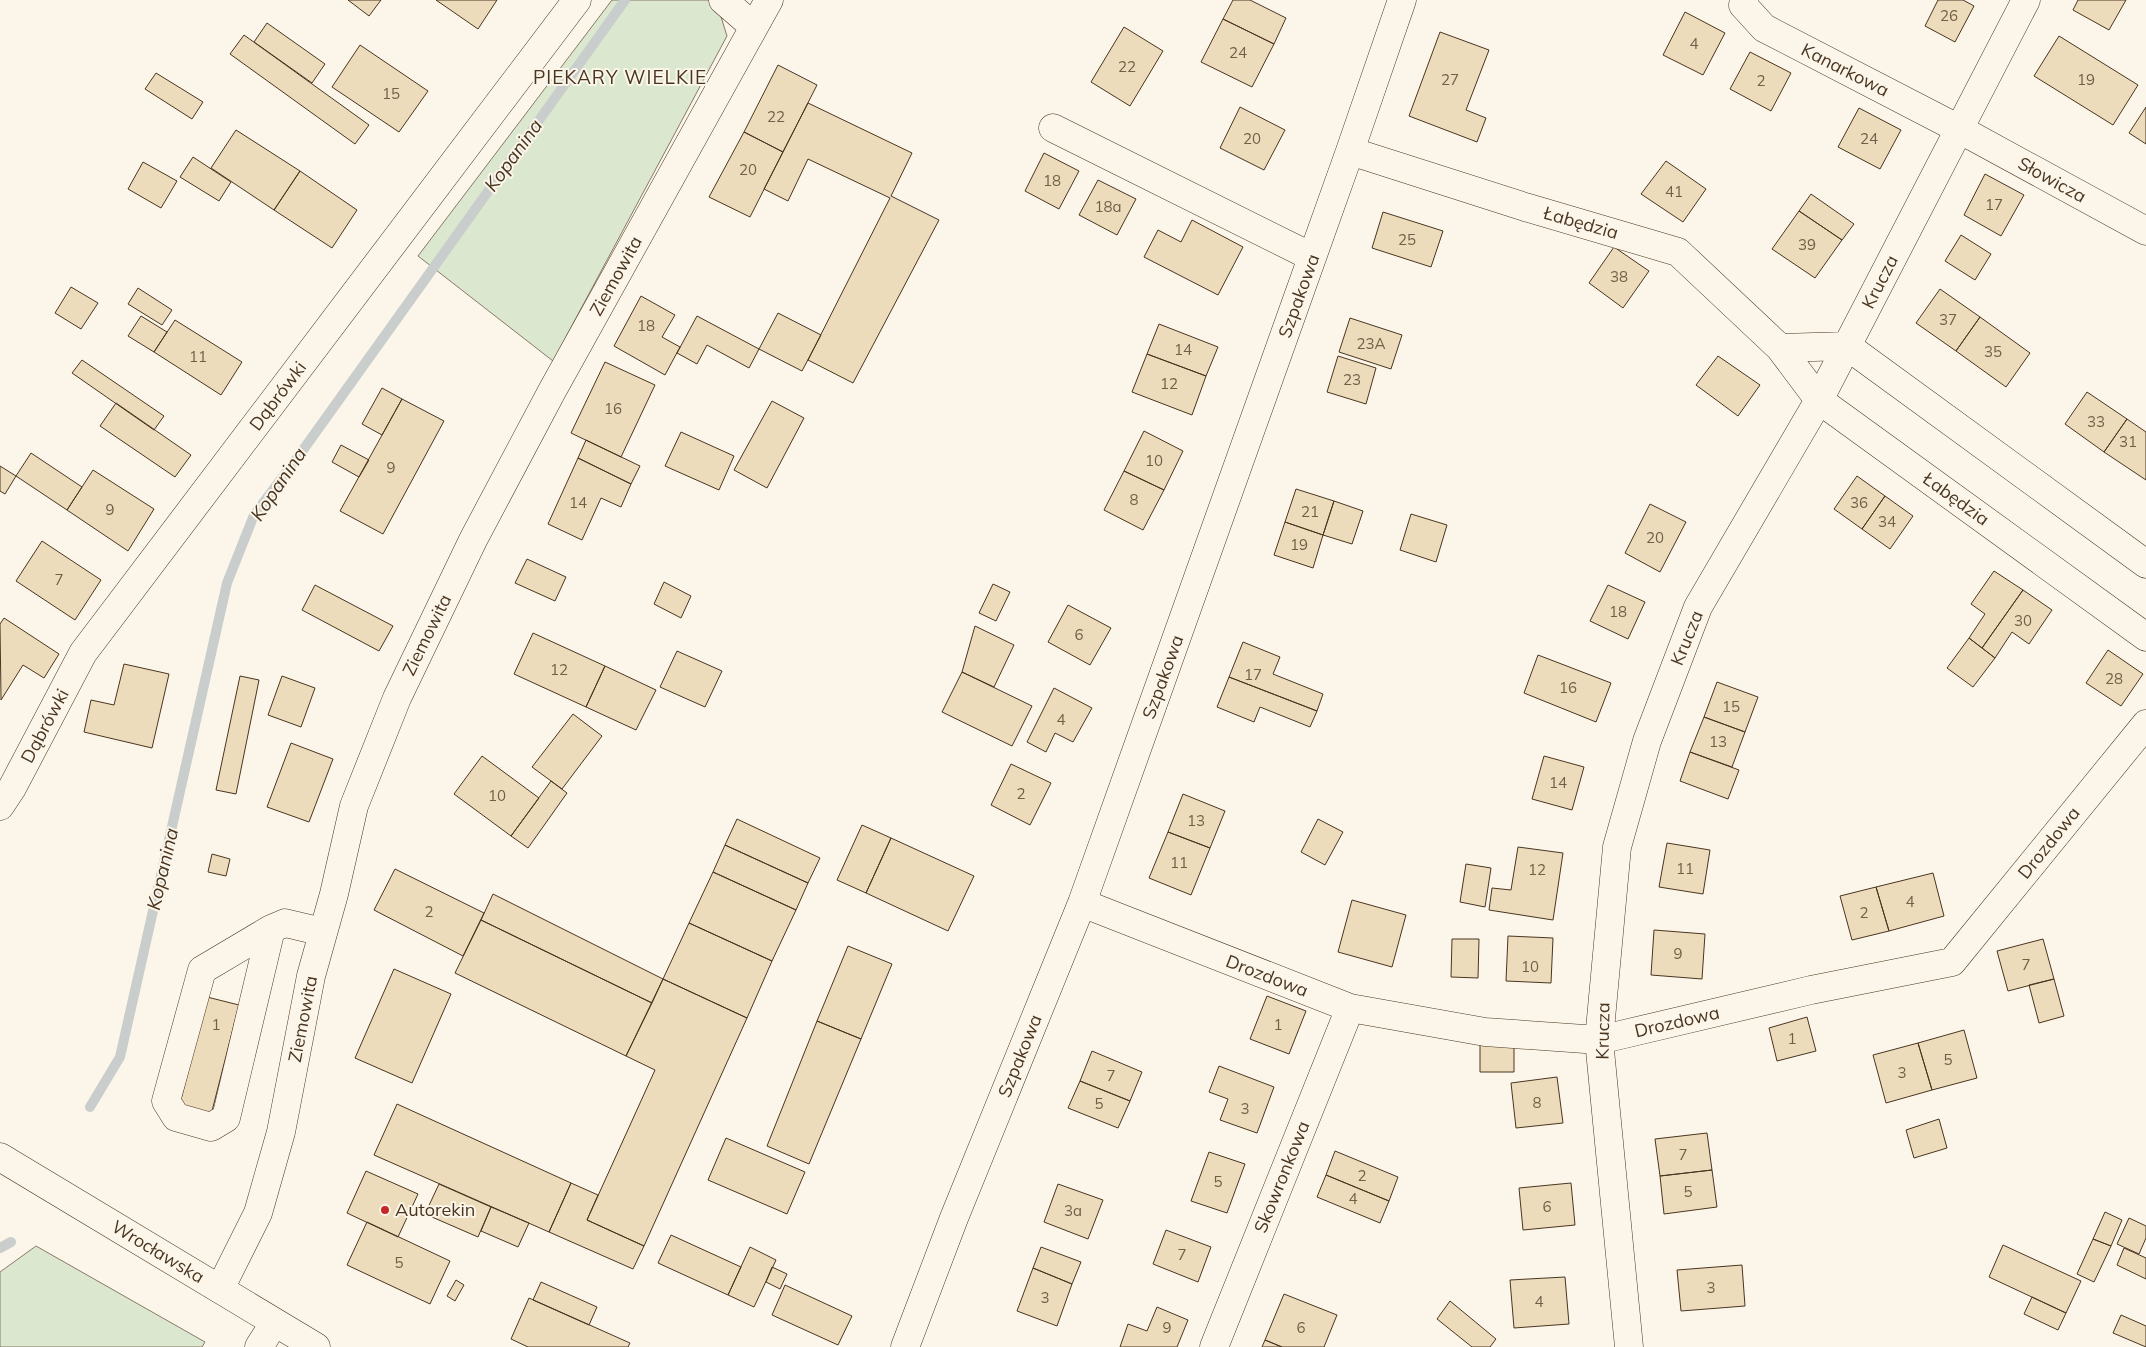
<svg xmlns="http://www.w3.org/2000/svg" width="2146" height="1347" font-family="Mulish,sans-serif">
	<style>
		.green { fill: #dce7d0; stroke: #887966 }
		.lines { fill: none; stroke-linecap: round; stroke-linejoin: round }
		.stream { stroke: #c9cecd; stroke-width: 10 }
		.building { fill: #ecdcbc; stroke: #4a3520 }
		.minor-casing { stroke: #4a3520; stroke-width: 29 }
		.major-casing { stroke: #4a3520; stroke-width: 29 }
		.minor { stroke: #fbf6e9; stroke-width: 28 }
		.major { stroke: #fbf6e9; stroke-width: 28 }
		.poi-dot { fill: #c62828; stroke: #fbf6e9; stroke-width: 2 }
		.labels { text-anchor: middle; stroke-width: 4; stroke-linejoin: round; paint-order: stroke }
		.number-label { font-size: 15px; fill: #725f47 }
		.street-label { font-size: 18px; fill: #4a3520; stroke: #fbf6e9 }
		.poi-label { font-size: 18px; fill: #4a3520; stroke: #fbf6e9; text-anchor: start }
		.neighbourhood-label { font-size: 19px; letter-spacing: 1px; fill: #4a3520; stroke: #fbf6e9 }
		.water-label { font-size: 19px; font-style: italic; fill: #4a3520; stroke: #fbf6e9 }
	</style>
	<rect width="100%" height="100%" fill="#fbf6e9"/>
	<path class="green" d="M 612,0 L 712,0 L 717,4 L 727,36 L 553,361 L 418,256 Z
		M 36,1246 L 205,1342 L 202,1347 L 0,1347 L 0,1272 Z"/>
	<g class="lines">
		<path class="stream" d="M 90,1107 L 120,1057 L 227,583 L 254,515 L 303,450 L 625,0
			M 0,1248 L 11,1242"/>
	</g>
	<path class="building" d="M 348,0 L 381,0 L 369,16 Z
		M 436,0 L 497,0 L 478,29 Z
		M 1233,0 L 1250,0 L 1286,18 L 1274,44 L 1223,19 Z
		M 1938,0 L 1963,0 L 1974,6 L 1955,42 L 1925,26 Z
		M 2078,0 L 2126,0 L 2109,30 L 2073,10 Z
		M 1685,12 L 1725,33 L 1703,75 L 1663,55 Z
		M 1223,19 L 1274,44 L 1252,87 L 1201,62 Z
		M 267,23 L 325,64 L 312,83 L 254,42 Z
		M 1124,27 L 1163,51 L 1130,106 L 1091,82 Z
		M 1440,32 L 1489,50 L 1466,110 L 1486,118 L 1477,142 L 1409,116 Z
		M 244,35 L 369,125 L 355,144 L 230,54 Z
		M 2059,36 L 2138,85 L 2113,125 L 2034,76 Z
		M 360,45 L 428,91 L 399,132 L 332,87 Z
		M 1750,52 L 1791,73 L 1771,111 L 1730,89 Z
		M 778,65 L 817,85 L 783,152 L 744,132 Z
		M 156,73 L 203,102 L 192,119 L 145,89 Z
		M 808,103 L 912,153 L 891,196 L 939,220 L 853,383 L 808,360 L 890,198 L 808,159 L 788,201 L 764,189 Z
		M 1240,107 L 1285,130 L 1264,170 L 1220,148 Z
		M 2146,107 L 2146,144 L 2129,133 Z
		M 1859,108 L 1901,130 L 1880,169 L 1838,147 Z
		M 236,130 L 300,171 L 274,210 L 211,168 Z
		M 744,132 L 783,152 L 750,217 L 709,197 Z
		M 1044,153 L 1079,171 L 1059,209 L 1025,191 Z
		M 193,157 L 231,182 L 219,201 L 180,177 Z
		M 1666,161 L 1706,189 L 1683,222 L 1641,194 Z
		M 143,162 L 177,181 L 161,208 L 128,189 Z
		M 300,171 L 357,210 L 332,248 L 274,210 Z
		M 1985,174 L 2024,195 L 2001,236 L 1964,215 Z
		M 1098,180 L 1136,199 L 1117,235 L 1079,215 Z
		M 1811,194 L 1854,224 L 1842,240 L 1799,211 Z
		M 1799,211 L 1842,240 L 1815,278 L 1772,249 Z
		M 1383,212 L 1443,231 L 1431,267 L 1372,248 Z
		M 1192,220 L 1243,247 L 1218,295 L 1144,257 L 1158,230 L 1181,242 Z
		M 1961,235 L 1991,254 L 1975,280 L 1945,261 Z
		M 1614,247 L 1649,271 L 1623,308 L 1589,283 Z
		M 71,287 L 98,303 L 81,329 L 55,313 Z
		M 138,288 L 172,310 L 162,325 L 128,304 Z
		M 1940,289 L 1980,317 L 1956,351 L 1916,323 Z
		M 641,296 L 675,315 L 662,337 L 680,347 L 665,375 L 614,346 Z
		M 778,313 L 821,335 L 802,371 L 759,349 Z
		M 141,316 L 167,332 L 154,352 L 128,336 Z
		M 697,316 L 759,349 L 749,368 L 707,345 L 697,364 L 677,353 Z
		M 1980,317 L 2030,353 L 2006,387 L 1956,351 Z
		M 1350,318 L 1402,335 L 1391,369 L 1339,352 Z
		M 175,320 L 242,362 L 221,395 L 154,352 Z
		M 1159,324 L 1218,347 L 1206,376 L 1147,354 Z
		M 1147,354 L 1206,376 L 1192,415 L 1132,392 Z
		M 1338,356 L 1376,368 L 1366,404 L 1327,392 Z
		M 1718,356 L 1760,385 L 1738,416 L 1696,385 Z
		M 82,360 L 164,416 L 154,430 L 72,373 Z
		M 605,362 L 655,385 L 621,457 L 571,433 Z
		M 382,388 L 402,399 L 382,435 L 362,424 Z
		M 2087,392 L 2127,419 L 2104,452 L 2065,424 Z
		M 402,399 L 444,421 L 383,534 L 340,511 Z
		M 772,401 L 804,418 L 767,488 L 734,470 Z
		M 116,403 L 191,455 L 175,477 L 100,426 Z
		M 2127,419 L 2146,432 L 2146,480 L 2104,452 Z
		M 1144,431 L 1183,451 L 1164,490 L 1124,471 Z
		M 681,432 L 734,456 L 719,490 L 665,466 Z
		M 586,440 L 640,466 L 631,484 L 578,458 Z
		M 341,445 L 369,460 L 359,477 L 332,462 Z
		M 31,453 L 82,487 L 67,510 L 16,476 Z
		M 578,458 L 631,484 L 621,507 L 601,498 L 582,540 L 548,524 Z
		M 0,466 L 16,476 L 5,494 L 0,491 Z
		M 93,470 L 154,509 L 128,551 L 67,510 Z
		M 1124,471 L 1164,490 L 1143,530 L 1104,510 Z
		M 1857,476 L 1885,496 L 1862,529 L 1834,509 Z
		M 1296,489 L 1334,501 L 1323,535 L 1285,522 Z
		M 1885,496 L 1913,516 L 1890,549 L 1862,529 Z
		M 1334,501 L 1363,511 L 1352,544 L 1323,535 Z
		M 1650,504 L 1686,522 L 1660,572 L 1625,553 Z
		M 1411,514 L 1447,525 L 1436,562 L 1400,550 Z
		M 1285,522 L 1323,535 L 1313,568 L 1274,555 Z
		M 42,541 L 101,580 L 75,620 L 16,581 Z
		M 527,559 L 566,577 L 555,601 L 515,583 Z
		M 1994,571 L 2023,590 L 1982,648 L 1969,638 L 1985,614 L 1971,604 Z
		M 664,582 L 691,596 L 681,618 L 654,604 Z
		M 993,584 L 1010,592 L 996,621 L 979,613 Z
		M 315,585 L 393,626 L 379,651 L 302,610 Z
		M 1608,585 L 1645,602 L 1628,639 L 1590,621 Z
		M 2023,590 L 2052,610 L 2029,644 L 2012,632 L 1995,658 L 1982,648 Z
		M 1068,605 L 1111,628 L 1090,665 L 1048,642 Z
		M 4,618 L 59,654 L 44,678 L 23,665 L 1,700 L 0,624 Z
		M 975,626 L 1014,645 L 994,687 L 962,672 Z
		M 533,633 L 605,666 L 586,707 L 514,674 Z
		M 1969,638 L 1995,658 L 1973,687 L 1947,668 Z
		M 1243,642 L 1280,657 L 1273,674 L 1323,694 L 1317,711 L 1229,677 Z
		M 2108,650 L 2143,674 L 2121,706 L 2086,683 Z
		M 677,651 L 722,671 L 705,707 L 660,687 Z
		M 1538,655 L 1611,683 L 1596,722 L 1524,693 Z
		M 124,664 L 169,674 L 152,748 L 84,732 L 91,700 L 114,705 Z
		M 605,666 L 656,690 L 636,730 L 586,707 Z
		M 962,672 L 1032,706 L 1012,746 L 942,712 Z
		M 240,676 L 259,680 L 236,794 L 216,790 Z
		M 282,676 L 315,688 L 301,727 L 268,715 Z
		M 1229,677 L 1317,711 L 1310,727 L 1260,707 L 1254,722 L 1217,707 Z
		M 1717,682 L 1758,697 L 1745,732 L 1704,717 Z
		M 1054,688 L 1092,708 L 1073,742 L 1055,733 L 1046,752 L 1027,742 Z
		M 573,714 L 602,736 L 562,789 L 532,767 Z
		M 1704,717 L 1745,732 L 1732,767 L 1690,752 Z
		M 291,743 L 333,759 L 309,822 L 267,807 Z
		M 1690,752 L 1739,770 L 1728,799 L 1680,781 Z
		M 482,756 L 539,798 L 511,836 L 454,794 Z
		M 1544,756 L 1584,767 L 1572,810 L 1532,799 Z
		M 1011,764 L 1051,783 L 1030,825 L 991,805 Z
		M 551,781 L 567,793 L 528,848 L 511,836 Z
		M 1183,794 L 1225,811 L 1210,848 L 1168,832 Z
		M 737,819 L 820,858 L 808,883 L 725,845 Z
		M 1318,819 L 1343,832 L 1325,865 L 1301,852 Z
		M 862,825 L 891,838 L 866,893 L 837,880 Z
		M 1168,832 L 1210,848 L 1191,895 L 1149,878 Z
		M 891,838 L 974,876 L 948,931 L 866,893 Z
		M 1667,843 L 1710,850 L 1703,894 L 1659,887 Z
		M 725,845 L 808,883 L 796,910 L 713,872 Z
		M 1518,847 L 1563,853 L 1553,920 L 1489,910 L 1492,888 L 1511,890 Z
		M 212,854 L 230,859 L 226,876 L 208,872 Z
		M 1466,864 L 1491,868 L 1485,907 L 1460,902 Z
		M 395,869 L 484,913 L 463,956 L 374,910 Z
		M 713,872 L 796,910 L 772,961 L 689,923 Z
		M 1933,873 L 1944,916 L 1889,931 L 1876,887 Z
		M 1876,887 L 1889,931 L 1852,940 L 1840,896 Z
		M 493,894 L 663,979 L 652,1003 L 481,920 Z
		M 1352,900 L 1406,915 L 1392,967 L 1338,952 Z
		M 481,920 L 652,1003 L 626,1056 L 455,973 Z
		M 689,923 L 772,961 L 747,1018 L 663,979 Z
		M 1654,930 L 1705,934 L 1702,979 L 1651,975 Z
		M 1508,936 L 1553,938 L 1551,983 L 1506,981 Z
		M 1452,939 L 1479,939 L 1478,978 L 1451,977 Z
		M 2043,939 L 2054,979 L 2008,991 L 1997,951 Z
		M 848,946 L 892,964 L 861,1039 L 817,1021 Z
		M 394,969 L 451,994 L 412,1083 L 355,1058 Z
		M 663,979 L 747,1018 L 644,1246 L 587,1220 L 655,1070 L 626,1056 Z
		M 2054,979 L 2064,1016 L 2039,1023 L 2029,985 Z
		M 1267,996 L 1306,1011 L 1289,1054 L 1250,1039 Z
		M 207,997 L 239,1005 L 211,1115 L 179,1107 Z
		M 1807,1017 L 1816,1051 L 1777,1061 L 1769,1028 Z
		M 817,1021 L 861,1039 L 809,1164 L 767,1146 Z
		M 1964,1030 L 1977,1078 L 1932,1090 L 1918,1043 Z
		M 1480,1041 L 1514,1042 L 1514,1072 L 1480,1072 Z
		M 1918,1043 L 1932,1090 L 1886,1103 L 1873,1055 Z
		M 1092,1051 L 1142,1072 L 1130,1101 L 1080,1081 Z
		M 1219,1066 L 1274,1087 L 1257,1133 L 1220,1120 L 1228,1099 L 1209,1092 Z
		M 1557,1077 L 1563,1123 L 1516,1128 L 1511,1083 Z
		M 1080,1081 L 1130,1101 L 1118,1128 L 1068,1108 Z
		M 397,1104 L 571,1183 L 549,1232 L 374,1155 Z
		M 1939,1119 L 1947,1148 L 1914,1158 L 1906,1130 Z
		M 1707,1133 L 1712,1170 L 1660,1176 L 1655,1139 Z
		M 726,1138 L 805,1172 L 787,1214 L 708,1180 Z
		M 1335,1151 L 1398,1177 L 1389,1201 L 1326,1175 Z
		M 1209,1152 L 1245,1164 L 1227,1213 L 1191,1201 Z
		M 1712,1170 L 1717,1207 L 1664,1214 L 1660,1176 Z
		M 366,1171 L 418,1194 L 398,1237 L 347,1213 Z
		M 1326,1175 L 1389,1201 L 1380,1223 L 1317,1197 Z
		M 571,1183 L 598,1195 L 587,1220 L 644,1246 L 633,1269 L 549,1232 Z
		M 1571,1183 L 1575,1225 L 1523,1230 L 1519,1188 Z
		M 439,1184 L 491,1207 L 478,1237 L 425,1214 Z
		M 1058,1184 L 1103,1200 L 1088,1239 L 1044,1222 Z
		M 491,1207 L 529,1223 L 518,1247 L 481,1231 Z
		M 2105,1212 L 2122,1220 L 2111,1246 L 2093,1239 Z
		M 2129,1218 L 2146,1226 L 2146,1238 L 2139,1254 L 2117,1244 Z
		M 367,1222 L 450,1261 L 430,1304 L 347,1265 Z
		M 1166,1230 L 1211,1247 L 1198,1282 L 1153,1264 Z
		M 671,1235 L 741,1267 L 728,1295 L 658,1263 Z
		M 2093,1239 L 2111,1246 L 2094,1282 L 2077,1274 Z
		M 2003,1245 L 2081,1281 L 2066,1313 L 1989,1277 Z
		M 750,1247 L 776,1260 L 754,1307 L 728,1295 Z
		M 1041,1247 L 1081,1262 L 1072,1284 L 1033,1268 Z
		M 2124,1248 L 2146,1258 L 2146,1279 L 2117,1265 Z
		M 1742,1265 L 1745,1306 L 1681,1311 L 1677,1270 Z
		M 772,1267 L 787,1274 L 780,1289 L 766,1282 Z
		M 1033,1268 L 1072,1284 L 1057,1326 L 1017,1311 Z
		M 1565,1277 L 1569,1324 L 1514,1328 L 1510,1280 Z
		M 456,1280 L 464,1285 L 455,1301 L 447,1296 Z
		M 541,1282 L 597,1307 L 589,1325 L 533,1300 Z
		M 785,1285 L 852,1316 L 838,1345 L 772,1315 Z
		M 1284,1294 L 1337,1315 L 1324,1347 L 1282,1347 L 1265,1340 Z
		M 2032,1297 L 2066,1313 L 2058,1330 L 2024,1314 Z
		M 529,1298 L 630,1343 L 628,1347 L 528,1347 L 511,1339 Z
		M 1450,1301 L 1496,1339 L 1490,1347 L 1472,1347 L 1437,1319 Z
		M 1157,1307 L 1188,1320 L 1177,1347 L 1120,1347 L 1128,1324 L 1147,1331 Z
		M 2121,1315 L 2146,1326 L 2146,1347 L 2113,1333 Z
		M 1265,1340 L 1282,1347 L 1262,1347 Z"/>
	<g class="lines">
		<g class="minor-casing">
			<path id="minor" d="M 1744,0 L 1743,5 L 1764,28 L 1959,129 L 2146,231
				M 754,27 L 769,0
				M 1053,128 L 1312,257
				M 1350,151 L 1525,207 L 1678,252 L 1780,348 L 1819,400 L 2146,637
				M 1780,348 L 1847,346 L 2146,564
				M 0,806 L 12,788 L 83,653 L 577,0
				M 1082,903 L 1350,1008 L 1485,1032 L 1599,1040 L 1811,990 L 1952,962 L 2146,724
				M 271,929 L 226,1118 L 211,1127 L 176,1117 L 166,1101 L 202,970 L 271,929 L 285,923 L 323,932
				M 220,1289 L 258,1213 L 281,1132 L 311,976 L 334,894 L 354,806 L 397,698 L 473,540 L 552,391 L 754,27 L 723,0
				M 259,1347 L 274,1323
				M 905,1347 L 954,1218 L 1082,903 L 1350,151 L 1402,0
				M 1214,1347 L 1350,1008
				M 1629,1347 L 1599,1040 L 1617,847 L 1647,741 L 1698,607 L 1819,400 L 2026,0"/>
		</g>
		<g class="major-casing">
			<path id="major" d="M 0,1157 L 316,1347"/>
		</g>
		<use href="#minor" class="minor"/>
		<use href="#major" class="major"/>
	</g>
	<circle class="poi-dot" cx="385" cy="1210" r="5"/>
	<g class="labels">
		<g class="number-label">
			<text x="1949" y="21">26</text>
			<text x="1694" y="49">4</text>
			<text x="1238" y="58">24</text>
			<text x="1127" y="72">22</text>
			<text x="1450" y="85">27</text>
			<text x="2086" y="85">19</text>
			<text x="1761" y="86">2</text>
			<text x="391" y="99">15</text>
			<text x="776" y="122">22</text>
			<text x="1252" y="144">20</text>
			<text x="1869" y="144">24</text>
			<text x="748" y="175">20</text>
			<text x="1052" y="186">18</text>
			<text x="1674" y="197">41</text>
			<text x="1994" y="210">17</text>
			<text x="1108" y="212">18a</text>
			<text x="1407" y="245">25</text>
			<text x="1807" y="250">39</text>
			<text x="1619" y="282">38</text>
			<text x="1948" y="325">37</text>
			<text x="646" y="331">18</text>
			<text x="1371" y="349">23A</text>
			<text x="1183" y="355">14</text>
			<text x="1993" y="357">35</text>
			<text x="198" y="362">11</text>
			<text x="1352" y="385">23</text>
			<text x="1169" y="389">12</text>
			<text x="613" y="414">16</text>
			<text x="2096" y="427">33</text>
			<text x="2128" y="447">31</text>
			<text x="1154" y="466">10</text>
			<text x="391" y="473">9</text>
			<text x="1134" y="505">8</text>
			<text x="578" y="508">14</text>
			<text x="1859" y="508">36</text>
			<text x="110" y="515">9</text>
			<text x="1310" y="517">21</text>
			<text x="1887" y="527">34</text>
			<text x="1655" y="543">20</text>
			<text x="1299" y="550">19</text>
			<text x="59" y="585">7</text>
			<text x="1618" y="617">18</text>
			<text x="2023" y="626">30</text>
			<text x="1079" y="640">6</text>
			<text x="559" y="675">12</text>
			<text x="1253" y="680">17</text>
			<text x="2114" y="684">28</text>
			<text x="1568" y="693">16</text>
			<text x="1731" y="712">15</text>
			<text x="1061" y="725">4</text>
			<text x="1718" y="747">13</text>
			<text x="1558" y="788">14</text>
			<text x="1021" y="799">2</text>
			<text x="497" y="801">10</text>
			<text x="1196" y="826">13</text>
			<text x="1179" y="868">11</text>
			<text x="1685" y="874">11</text>
			<text x="1537" y="875">12</text>
			<text x="1910" y="907">4</text>
			<text x="429" y="917">2</text>
			<text x="1864" y="918">2</text>
			<text x="1678" y="959">9</text>
			<text x="2026" y="970">7</text>
			<text x="1530" y="972">10</text>
			<text x="216" y="1030">1</text>
			<text x="1278" y="1030">1</text>
			<text x="1792" y="1044">1</text>
			<text x="1948" y="1065">5</text>
			<text x="1902" y="1078">3</text>
			<text x="1111" y="1081">7</text>
			<text x="1537" y="1108">8</text>
			<text x="1099" y="1109">5</text>
			<text x="1245" y="1114">3</text>
			<text x="1683" y="1160">7</text>
			<text x="1362" y="1181">2</text>
			<text x="1218" y="1187">5</text>
			<text x="1688" y="1197">5</text>
			<text x="1353" y="1204">4</text>
			<text x="1547" y="1212">6</text>
			<text x="1073" y="1216">3a</text>
			<text x="1182" y="1260">7</text>
			<text x="399" y="1268">5</text>
			<text x="1711" y="1293">3</text>
			<text x="1045" y="1303">3</text>
			<text x="1539" y="1307">4</text>
			<text x="1167" y="1333">9</text>
			<text x="1301" y="1333">6</text>
		</g>
		<g class="street-label">
			<text transform="translate(1845 70) rotate(27)" y="6">Kanarkowa</text>
			<text transform="translate(2052 180) rotate(29)" y="6">Słowicza</text>
			<text transform="translate(1581 223) rotate(16)" y="6">Łabędzia</text>
			<text transform="translate(616 276) rotate(-61)" y="6">Ziemowita</text>
			<text transform="translate(1880 282) rotate(-63)" y="6">Krucza</text>
			<text transform="translate(1299 296) rotate(-70)" y="6">Szpakowa</text>
			<text transform="translate(278 396) rotate(-53)" y="6">Dąbrówki</text>
			<text transform="translate(1956 499) rotate(36)" y="6">Łabędzia</text>
			<text transform="translate(427 635) rotate(-64)" y="6">Ziemowita</text>
			<text transform="translate(1687 638) rotate(-68)" y="6">Krucza</text>
			<text transform="translate(1163 677) rotate(-70)" y="6">Szpakowa</text>
			<text transform="translate(45 726) rotate(-62)" y="6">Dąbrówki</text>
			<text transform="translate(2049 843) rotate(-51)" y="6">Drozdowa</text>
			<text transform="translate(1267 976) rotate(21)" y="6">Drozdowa</text>
			<text transform="translate(303 1019) rotate(-79)" y="6">Ziemowita</text>
			<text transform="translate(1677 1022) rotate(-13)" y="6">Drozdowa</text>
			<text transform="translate(1603 1031) rotate(-89)" y="6">Krucza</text>
			<text transform="translate(1020 1056) rotate(-68)" y="6">Szpakowa</text>
			<text transform="translate(1282 1177) rotate(-68)" y="6">Skowronkowa</text>
			<text transform="translate(158 1252) rotate(31)" y="6">Wrocławska</text>
		</g>
		<g class="poi-label">
			<text x="395" y="1216">Autorekin</text>
		</g>
		<g class="neighbourhood-label">
			<text x="620" y="84">PIEKARY WIELKIE</text>
		</g>
		<g class="water-label">
			<text transform="translate(513 155) rotate(-54)" y="7">Kopanina</text>
			<text transform="translate(278 484) rotate(-56)" y="7">Kopanina</text>
			<text transform="translate(162 869) rotate(-77)" y="7">Kopanina</text>
		</g>
	</g>
</svg>
